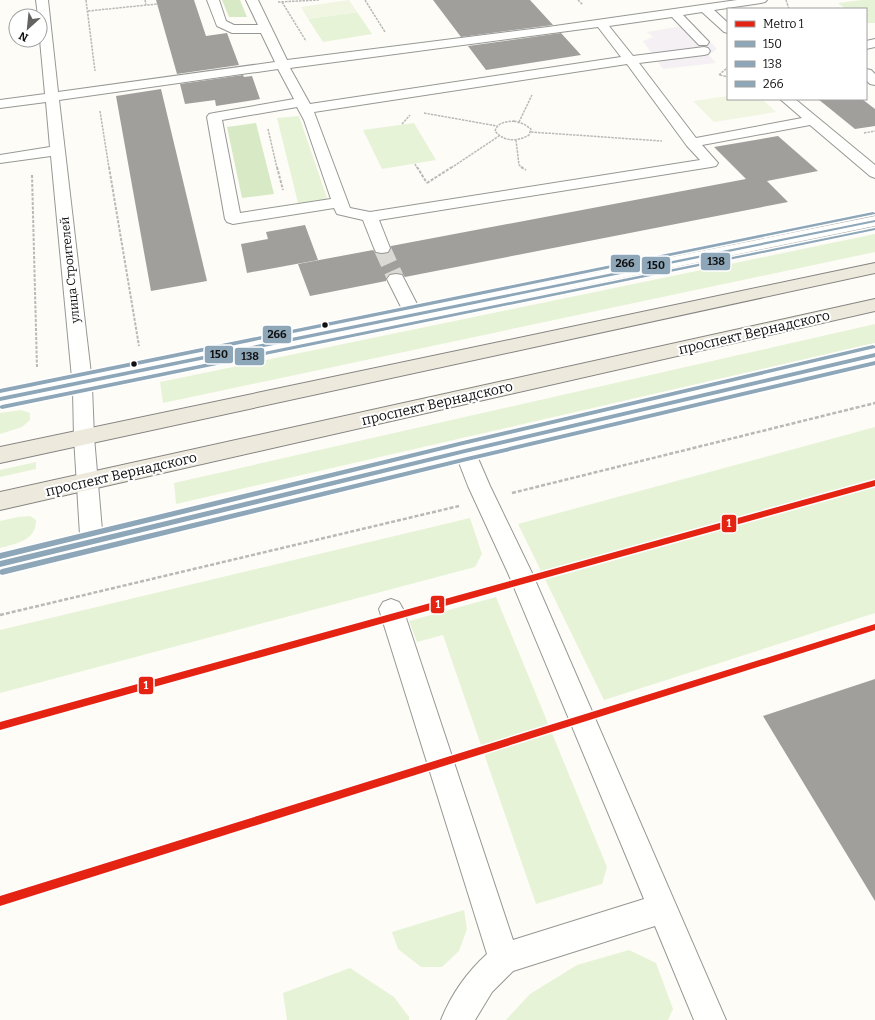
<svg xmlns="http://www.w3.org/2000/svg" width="875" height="1020" font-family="Bitter,serif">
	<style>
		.industrial { fill: #f5f0f3 }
		.green { fill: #e7f3d7 }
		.forest { fill: #d8eac5 }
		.pitch { fill: #f0f6e1 }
		.building { fill: #a19f9c }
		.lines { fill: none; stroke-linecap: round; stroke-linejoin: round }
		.minor-tunnel { stroke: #dad9d4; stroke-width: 17; stroke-dasharray: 17 8; stroke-linecap: butt }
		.minor-casing { stroke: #979795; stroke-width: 2 }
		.major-casing { stroke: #858482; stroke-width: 2 }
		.path-far2 { stroke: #b9b9b8; stroke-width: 1.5; stroke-dasharray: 2.5 1; stroke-linecap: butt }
		.path-far1 { stroke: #b9b9b8; stroke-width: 2; stroke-dasharray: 3 1.5; stroke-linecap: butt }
		.path { stroke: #b9b9b8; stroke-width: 2.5; stroke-dasharray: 4 2; stroke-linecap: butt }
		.minor { fill: #fffffe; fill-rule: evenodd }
		.major { fill: #ede9dc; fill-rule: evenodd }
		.bus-1-casing { stroke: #fff; stroke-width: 3 }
		.bus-2-casing { stroke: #fff; stroke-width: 3 }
		.bus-3-casing { stroke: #fff; stroke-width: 3 }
		.bus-1 { fill: #8da6b8; fill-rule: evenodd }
		.bus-2 { fill: #8da6b8; fill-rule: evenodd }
		.bus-3 { fill: #8da6b8; fill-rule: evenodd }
		.metro-1-casing { stroke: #fff; stroke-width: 3 }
		.metro-1 { fill: #e42313; fill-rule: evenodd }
		.bus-dot { fill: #111; stroke: #fff; stroke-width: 1.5 }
		.labels { text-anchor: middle; stroke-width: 4; stroke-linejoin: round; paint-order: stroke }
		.far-street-label { font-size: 12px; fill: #111; stroke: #fff }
		.street-label { font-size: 14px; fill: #111; stroke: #fff }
		.line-badge { stroke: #fff; stroke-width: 1.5 }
		.badge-label { font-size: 11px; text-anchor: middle; font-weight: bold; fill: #fff }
		.pale-badge-label { font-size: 11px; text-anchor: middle; font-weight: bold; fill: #111 }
	</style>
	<rect width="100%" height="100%" fill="#fdfcf7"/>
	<path class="industrial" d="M 694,24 L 717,49 L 709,55 L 716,63 L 663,69 L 643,41 L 653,37 L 647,32 Z"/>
	<path class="green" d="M 862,0 L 875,0 L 875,23 L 866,23 L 866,9 L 846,9 L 838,3 Z
		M 357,12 L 372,34 L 323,42 L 308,19 Z
		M 299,116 L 327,198 L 327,199 L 298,203 L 277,118 Z
		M 414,123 L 436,160 L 382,169 L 363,130 Z
		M 875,234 L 875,252 L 163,403 L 160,382 Z
		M 875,324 L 875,343 L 176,504 L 174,483 Z
		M 21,410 L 30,413 L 30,420 L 22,427 L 0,434 L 0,413 Z
		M 875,427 L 875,613 L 604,700 L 518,524 Z
		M 36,462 L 36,469 L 0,477 L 0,470 Z
		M 30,516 L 36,520 C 37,540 16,544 0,548 L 0,521 L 18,517 Z
		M 470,518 L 482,554 L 475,567 L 0,693 L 0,630 Z
		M 496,597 L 607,867 L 602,884 L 536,904 L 443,635 L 417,642 L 409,621 Z
		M 464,910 L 467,929 L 459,951 L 442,967 L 421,967 L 398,949 L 392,932 Z
		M 629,950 L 656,963 L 673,1009 L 668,1020 L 506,1020 L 530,994 L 577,965 Z
		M 350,968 L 394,997 L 409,1017 L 409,1020 L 287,1020 L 283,993 Z"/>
	<path class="forest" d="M 222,0 L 240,0 L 247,17 L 229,17 Z
		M 256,123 L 274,194 L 242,198 L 227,127 Z"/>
	<path class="pitch" d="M 349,0 L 357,12 L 308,19 L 301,7 Z
		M 728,96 L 728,99 L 762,99 L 776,112 L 714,122 L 693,101 Z"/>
	<path class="building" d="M 156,0 L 194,0 L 206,36 L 227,33 L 239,65 L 177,74 Z
		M 433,0 L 530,0 L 553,25 L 461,37 Z
		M 561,33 L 581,55 L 486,70 L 468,46 Z
		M 243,75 L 244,77 L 252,76 L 260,99 L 216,106 L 215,100 L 185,104 L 180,84 Z
		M 161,89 L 207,281 L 151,291 L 116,96 Z
		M 818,99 L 862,99 L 875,109 L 875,126 L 855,129 Z
		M 778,136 L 818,171 L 767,181 L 788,202 L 405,277 L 402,274 L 390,274 L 386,278 L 386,281 L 310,296 L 298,264 L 373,250 L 376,253 L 388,253 L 391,249 L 391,246 L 746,179 L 714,147 Z
		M 305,225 L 318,260 L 247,273 L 241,244 L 268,239 L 266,232 Z
		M 875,679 L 875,901 L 763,716 Z"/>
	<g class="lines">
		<path class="minor-tunnel" d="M 382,248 L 396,279"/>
		<g class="minor-casing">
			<path id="minor" d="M 36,0 L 48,0 L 58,92 L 275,62 L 261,33 L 232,33 L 217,26 L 207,0 L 219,0 L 226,21 L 234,25 L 258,25 L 246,0 L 258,0 L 287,60 L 548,27 L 737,0 L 767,0 L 765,2 L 761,3 L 714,10 L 728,23 L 728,33 L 724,32 L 702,12 L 683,15 L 709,42 L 707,45 L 699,45 L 672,17 L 609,26 L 633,56 L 704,47 L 708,48 L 710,51 L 708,54 L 704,55 L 639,63 L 696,138 L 802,118 L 780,99 L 795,99 L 875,165 L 875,178 L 870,176 L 810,125 L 702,145 L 718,163 L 716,166 L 711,167 L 379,220 L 390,248 L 388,252 L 382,253 L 376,252 L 374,248 L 363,220 L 337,214 L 334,208 L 233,224 L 227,222 L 225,219 L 207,117 L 209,114 L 214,113 L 294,99 L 278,69 L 59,100 L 91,374 L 403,311 L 387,279 L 390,275 L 396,274 L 402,275 L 419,308 L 875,216 L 875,226 L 92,387 L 94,437 L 102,530 L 465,443 L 875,349 L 875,361 L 477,456 L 490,486 L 532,573 L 726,1020 L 694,1020 L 655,926 L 513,971 L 492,992 L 475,1020 L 441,1020 C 451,995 467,972 487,954 L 379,609 L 383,602 L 391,599 L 399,602 L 403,609 L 513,940 L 644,899 L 508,573 L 468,486 L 458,460 L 0,574 L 0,554 L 80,535 L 74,437 L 73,391 L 0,406 L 0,392 L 72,378 L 51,156 L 0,163 L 0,155 L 50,147 L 46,102 L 0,108 L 0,100 L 45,94 L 40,40 L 40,16 L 38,16 ZM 598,27 L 621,57 L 310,104 L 290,68 ZM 627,64 L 687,146 L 700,160 L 370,212 L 350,208 L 314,112 ZM 297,107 L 304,120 L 331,199 L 240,213 L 222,120 Z
				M 875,39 L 875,47 L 866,49 L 866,41 Z
				M 866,69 L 871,70 L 875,74 L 875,85 L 870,84 L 866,80 Z"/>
		</g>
		<g class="major-casing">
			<path id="major" d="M 875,263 L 875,273 L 0,463 L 0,447 Z
				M 875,299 L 875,311 L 0,510 L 0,492 Z"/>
		</g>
		<path class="path-far2" d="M 86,0 L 95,71
			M 145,0 L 146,5
			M 365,0 L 385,32
			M 578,0 L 583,5
			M 786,0 L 789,9
			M 278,2 L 319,0
			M 282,2 L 306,41
			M 88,11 L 157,4
			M 719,75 L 728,67
			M 720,75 L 728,77
			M 100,111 L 109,168
			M 424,113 L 497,126
			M 514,121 L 524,124 L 531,129 L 529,135 C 517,142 504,142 495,131 C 498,122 505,122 514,121 Z
			M 519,122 L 532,95
			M 402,124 L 410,115
			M 268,129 L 277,168
			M 531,132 L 662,141
			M 864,133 L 875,131
			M 516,140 L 519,165 L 523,168
			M 415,164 L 417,168
			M 451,168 L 499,136"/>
		<path class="path-far1" d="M 109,167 L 139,346
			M 277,167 L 283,190
			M 417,167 L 427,183
			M 521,167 L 526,170
			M 32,175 L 37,368
			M 427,183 L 452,167"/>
		<path class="path" d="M 512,493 L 875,403
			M 0,615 L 459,506"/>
		<use href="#minor" class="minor"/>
		<use href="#major" class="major"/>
		<g class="bus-1-casing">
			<path id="bus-1" d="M 875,220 L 875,222 L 0,401 L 0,397 Z
				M 875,353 L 875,357 L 465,453 L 0,567 L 0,561 L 465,449 Z"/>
		</g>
		<g class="bus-2-casing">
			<path id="bus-2" d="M 875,228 L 875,230 L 2,409 L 0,408 L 0,406 L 2,405 Z
				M 875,361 L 875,365 L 467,461 L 2,575 L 0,574 L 0,570 L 2,569 L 467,457 Z"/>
		</g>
		<g class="bus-3-casing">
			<path id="bus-3" d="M 873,212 L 875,213 L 875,214 L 0,393 L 0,389 Z
				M 873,345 L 875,346 L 875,348 L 463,445 L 0,559 L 0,553 L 463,441 Z"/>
		</g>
		<use href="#bus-1" class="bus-1"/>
		<use href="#bus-2" class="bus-2"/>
		<use href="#bus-3" class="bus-3"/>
		<g class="metro-1-casing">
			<path id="metro-1" d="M 875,480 L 875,486 L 0,730 L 0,722 Z
				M 875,624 L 875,630 L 0,906 L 0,896 Z"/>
		</g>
		<use href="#metro-1" class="metro-1"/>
	</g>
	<g class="bus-dot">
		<circle cx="325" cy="325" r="3.5"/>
		<circle cx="134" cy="364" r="3.5"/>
	</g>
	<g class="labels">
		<g class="far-street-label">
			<text transform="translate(70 270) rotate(-96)" y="4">улица Строителей</text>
		</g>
		<g class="street-label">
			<text transform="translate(754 332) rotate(-13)" y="5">проспект Вернадского</text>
			<text transform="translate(437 403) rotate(-13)" y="5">проспект Вернадского</text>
			<text transform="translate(121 474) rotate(-13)" y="5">проспект Вернадского</text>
		</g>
	</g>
	<g class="line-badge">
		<rect x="700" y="252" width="31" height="19" rx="4" fill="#8da6b8"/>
		<rect x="610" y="254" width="31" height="19" rx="4" fill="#8da6b8"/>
		<rect x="641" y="256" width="30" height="19" rx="4" fill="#8da6b8"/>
		<rect x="262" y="325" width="30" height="19" rx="4" fill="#8da6b8"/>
		<rect x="204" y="345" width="30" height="19" rx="4" fill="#8da6b8"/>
		<rect x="234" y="347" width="31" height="19" rx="4" fill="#8da6b8"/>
		<rect x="721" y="514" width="16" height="19" rx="4" fill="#e42313"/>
		<rect x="430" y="595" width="15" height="19" rx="4" fill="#e42313"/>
		<rect x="138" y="676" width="16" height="19" rx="4" fill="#e42313"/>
	</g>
	<g class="badge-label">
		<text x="729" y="527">1</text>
		<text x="438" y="608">1</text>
		<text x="146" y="689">1</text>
	</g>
	<g class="pale-badge-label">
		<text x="716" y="265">138</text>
		<text x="625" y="267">266</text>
		<text x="656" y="269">150</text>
		<text x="277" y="338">266</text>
		<text x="219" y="358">150</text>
		<text x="250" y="360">138</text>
	</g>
	<rect x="727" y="8" width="140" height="92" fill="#ffffff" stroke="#a0a0a0"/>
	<rect x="735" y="21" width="20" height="6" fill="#e42313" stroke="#a0a0a0"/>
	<text x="763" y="28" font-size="12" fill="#111111">Metro 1</text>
	<rect x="735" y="41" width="20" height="6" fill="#8da6b8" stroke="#a0a0a0"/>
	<text x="763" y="48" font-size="12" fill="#111111">150</text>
	<rect x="735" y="61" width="20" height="6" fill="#8da6b8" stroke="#a0a0a0"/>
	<text x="763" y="68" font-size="12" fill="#111111">138</text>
	<rect x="735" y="81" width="20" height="6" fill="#8da6b8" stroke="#a0a0a0"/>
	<text x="763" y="88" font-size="12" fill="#111111">266</text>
	<g transform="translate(28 28) rotate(207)"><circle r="19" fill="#ffffff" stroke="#a0a0a0"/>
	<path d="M0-3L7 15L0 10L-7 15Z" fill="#646362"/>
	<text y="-6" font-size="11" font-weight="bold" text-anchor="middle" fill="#111111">N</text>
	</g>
</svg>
